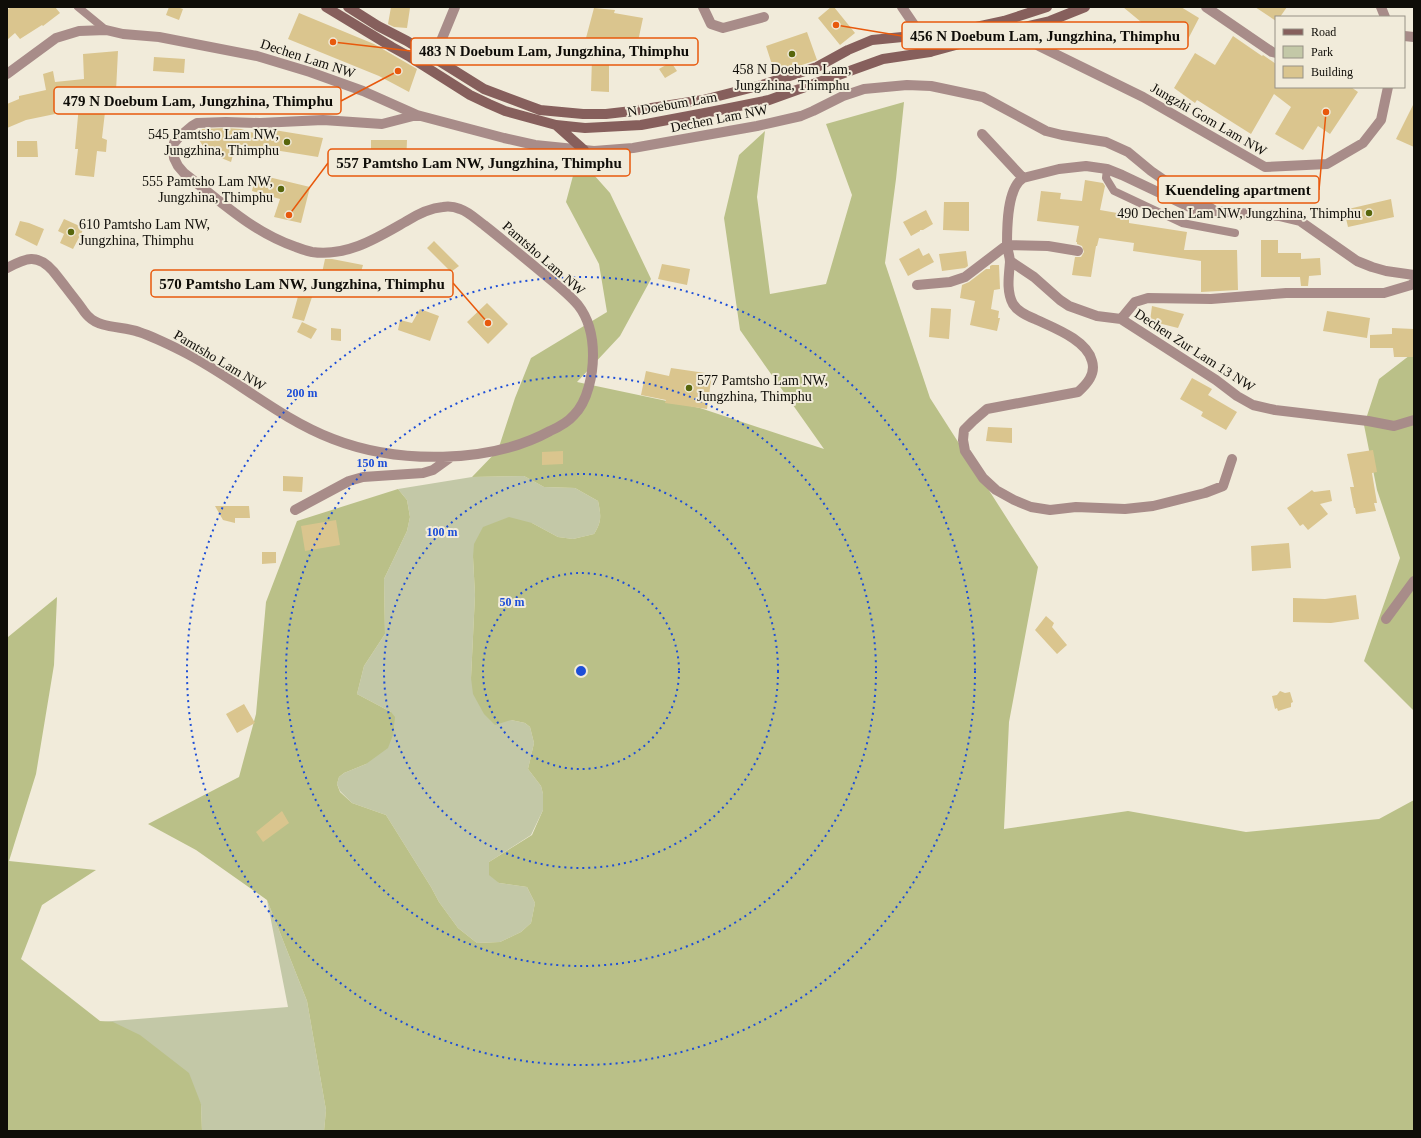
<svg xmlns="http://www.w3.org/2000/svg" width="1421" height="1138" font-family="Georgia,serif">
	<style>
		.green { fill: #c3c8a7 }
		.forest { fill: #bac088 }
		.building { fill: #dac58e }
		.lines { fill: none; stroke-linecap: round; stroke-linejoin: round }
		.service { stroke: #a88c89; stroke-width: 8 }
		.minor { stroke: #a88c89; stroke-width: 10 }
		.secondary { stroke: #865f5c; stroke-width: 10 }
		.ring { fill: none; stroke: #1d4ed8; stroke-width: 2; stroke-dasharray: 2 4 }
		.poi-dot { fill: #57660c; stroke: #f1ebda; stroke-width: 1.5 }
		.labels { text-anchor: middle; stroke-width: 4; stroke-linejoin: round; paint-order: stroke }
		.street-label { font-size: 14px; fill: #0f0d08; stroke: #f1ebda }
		.poi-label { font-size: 14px; fill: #0f0d08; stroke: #f1ebda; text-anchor: end }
		.centre { fill: #1d4ed8; stroke: #f1ebda; stroke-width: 2 }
		.ring-label { font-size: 12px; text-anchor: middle; font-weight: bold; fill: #1d4ed8; stroke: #f1ebda; stroke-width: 4; stroke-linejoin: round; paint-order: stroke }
		.leader { fill: none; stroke: #e8590c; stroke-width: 1.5 }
		.callout-dot { fill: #e8590c; stroke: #f1ebda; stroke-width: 1.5 }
		.callout { fill: #f1ebda; stroke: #e8590c; stroke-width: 1.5 }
		.callout-label { font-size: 15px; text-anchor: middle; font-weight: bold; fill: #0f0d08 }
	</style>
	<rect width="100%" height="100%" fill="#f1ebda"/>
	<path class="green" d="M 524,476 L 544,487 L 575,488 L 598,501 C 601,515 602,522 594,534 L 573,539 L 558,537 L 532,523 L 473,557 L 475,595 L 471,678 L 511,720 L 525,723 L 530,727 L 534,743 L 528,769 L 541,786 L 543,794 L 543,810 L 531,835 L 489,862 L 499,883 L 527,887 L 535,903 L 531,923 L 521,932 L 500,942 L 477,943 L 458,928 L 439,902 L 431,887 L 386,815 L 352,803 L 340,791 L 337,784 L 339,777 L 344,773 L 366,764 L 391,712 L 357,694 L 364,666 L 385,634 L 384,579 L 407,531 L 410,517 L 407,500 L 398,489 L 472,477 Z
		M 267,900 L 307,1001 L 326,1110 L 324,1131 L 202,1131 L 201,1104 L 100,1022 L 288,1007 Z"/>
	<path class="forest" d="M 904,102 L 896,179 L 885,263 L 930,398 L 1038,567 L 1009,722 L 1004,829 L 1128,811 L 1246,832 L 1379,819 L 1414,800 L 1414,1131 L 324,1131 L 326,1110 L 307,1001 L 267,900 L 196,850 L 148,824 L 239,777 L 256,714 L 266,602 L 297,521 L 398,489 L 407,500 L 410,517 L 407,531 L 384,579 L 385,634 L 364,666 L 357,694 L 391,712 L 395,717 L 393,735 L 388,748 L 366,764 L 344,773 L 339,777 L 337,784 L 340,792 L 352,803 L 386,815 L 431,887 L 439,902 L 458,928 L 477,943 L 500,942 L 521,932 L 531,923 L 535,903 L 527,887 L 499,883 L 489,875 L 489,862 L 532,835 L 543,810 L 543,794 L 541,786 L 528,769 L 534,743 L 530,727 L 525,723 L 511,720 L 495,725 L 484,714 L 473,694 L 471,678 L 475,595 L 473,557 L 474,544 L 483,527 L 509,517 L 532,523 L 558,537 L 573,539 L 594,534 C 602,522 601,515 598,501 L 575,488 L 544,487 L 524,476 L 472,477 L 498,450 L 515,398 L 531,358 L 607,312 L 599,264 L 566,202 L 578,157 L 610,193 L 651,279 L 620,336 L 577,382 L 700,408 L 824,449 L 740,330 L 724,218 L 739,155 L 765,131 L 757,197 L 770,294 L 826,284 L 852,195 L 826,124 Z
		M 1414,352 L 1414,711 L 1364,661 L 1400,558 L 1377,490 L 1364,425 L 1379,379 Z
		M 57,597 L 54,665 L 36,774 L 9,861 L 96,870 L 42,905 L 21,959 L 100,1021 L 113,1022 L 140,1035 L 189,1073 L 201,1104 L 202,1131 L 7,1131 L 7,639 L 8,637 Z"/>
	<path class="building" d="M 11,7 L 55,7 L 60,13 L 43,26 L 42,25 L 20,39 L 15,33 L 7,40 L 7,10 Z
		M 169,7 L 177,7 L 183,9 L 179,20 L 166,15 Z
		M 391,7 L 407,7 L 410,8 L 407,28 L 394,27 L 388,24 Z
		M 831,7 L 834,7 L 855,33 L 840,45 L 818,18 Z
		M 1123,7 L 1181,7 L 1199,18 L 1186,43 L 1156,25 L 1152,31 Z
		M 1255,7 L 1287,7 L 1280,17 L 1276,17 L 1276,21 Z
		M 594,8 L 615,10 L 614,13 L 643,18 L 637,46 L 609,40 L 609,44 L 586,38 Z
		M 299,13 L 374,44 L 417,69 L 409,92 L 379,76 L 288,39 Z
		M 807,32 L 817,60 L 775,74 L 766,46 Z
		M 1233,36 L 1262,56 L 1263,55 L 1276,64 L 1276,87 L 1351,87 L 1358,92 L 1330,134 L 1318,126 L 1303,150 L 1275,134 L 1291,107 L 1274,94 L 1251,134 L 1197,100 L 1195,103 L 1174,88 L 1195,53 L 1215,65 Z
		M 118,51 L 115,111 L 105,112 L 102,138 L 107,140 L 106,152 L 97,151 L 94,177 L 75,175 L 78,149 L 75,149 L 79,105 L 54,108 L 55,114 L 26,120 L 7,128 L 7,104 L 19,99 L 19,96 L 46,90 L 43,74 L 53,71 L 55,82 L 84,79 L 83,54 Z
		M 154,57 L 185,59 L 184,73 L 153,71 Z
		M 592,58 L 609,58 L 609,92 L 591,91 Z
		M 671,62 L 677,71 L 665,78 L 659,69 Z
		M 1414,103 L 1414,147 L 1396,139 Z
		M 226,128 L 241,129 L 254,133 L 255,129 L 268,129 L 323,138 L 318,157 L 236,144 L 231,162 L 214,155 L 215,153 L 208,151 L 209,149 L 203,146 L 199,140 L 200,133 L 202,129 Z
		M 371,140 L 407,140 L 406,167 L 371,167 Z
		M 17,141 L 37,141 L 38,157 L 17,157 Z
		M 256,174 L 310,187 L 301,223 L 274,217 L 280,199 L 252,191 Z
		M 1085,180 L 1103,183 L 1105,186 L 1100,210 L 1123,214 L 1122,218 L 1129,219 L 1129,223 L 1187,232 L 1184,250 L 1237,250 L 1238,290 L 1201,292 L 1201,261 L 1133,251 L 1134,243 L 1099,238 L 1097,246 L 1096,246 L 1091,277 L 1072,275 L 1075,257 L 1081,257 L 1084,252 L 1082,246 L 1077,244 L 1077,242 L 1076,242 L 1079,226 L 1037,221 L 1041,191 L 1061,193 L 1060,199 L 1082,201 Z
		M 1391,199 L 1394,217 L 1348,227 L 1344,210 Z
		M 944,202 L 969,202 L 969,231 L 943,230 Z
		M 926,210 L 933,224 L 923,230 L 920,230 L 920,231 L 911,236 L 903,222 Z
		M 64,219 L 84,228 L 73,249 L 60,243 L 64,234 L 58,231 Z
		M 20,221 L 29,223 L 44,229 L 37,246 L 15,235 Z
		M 1261,240 L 1278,240 L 1278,253 L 1301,253 L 1301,259 L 1320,258 L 1321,275 L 1309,276 L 1308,286 L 1301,286 L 1300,277 L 1261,277 Z
		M 434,241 L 459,266 L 451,272 L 427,248 Z
		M 919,248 L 923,256 L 929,253 L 934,262 L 908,276 L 899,259 Z
		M 966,251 L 968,266 L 965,268 L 942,271 L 939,254 Z
		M 325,259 L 332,259 L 363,265 L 358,282 L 338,279 L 334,290 L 319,287 Z
		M 662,264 L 690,269 L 687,285 L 658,279 Z
		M 992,265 L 999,265 L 1000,289 L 994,290 L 991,309 L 999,311 L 998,318 L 1000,318 L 997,331 L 970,325 L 975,301 L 960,298 L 962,285 L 969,282 L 986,269 L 990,269 L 990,266 Z
		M 299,293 L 312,297 L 304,321 L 292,318 Z
		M 487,303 L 508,324 L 488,344 L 467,322 Z
		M 1152,306 L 1184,314 L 1178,328 L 1150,321 Z
		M 931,308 L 951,309 L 949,339 L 929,337 Z
		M 420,309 L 439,316 L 430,341 L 398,330 L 400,320 L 412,323 Z
		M 1327,311 L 1370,318 L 1367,338 L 1323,331 Z
		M 302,322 L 317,329 L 311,339 L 297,332 Z
		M 331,328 L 341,329 L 341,341 L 331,340 Z
		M 1392,328 L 1414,329 L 1414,357 L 1394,357 L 1393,348 L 1370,348 L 1370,335 L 1392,334 Z
		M 671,368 L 712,374 L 707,409 L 665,403 L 666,400 L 641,395 L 646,371 L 669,376 Z
		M 1192,378 L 1212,389 L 1208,395 L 1237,412 L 1226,430 L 1201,416 L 1203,412 L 1180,399 Z
		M 988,427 L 1012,428 L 1012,443 L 986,441 Z
		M 1373,450 L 1377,472 L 1372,473 L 1377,503 L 1374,503 L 1376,511 L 1356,514 L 1355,508 L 1354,508 L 1350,487 L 1354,487 L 1347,454 Z
		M 563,451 L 563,464 L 542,465 L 542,452 Z
		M 283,476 L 303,477 L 302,492 L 283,491 Z
		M 1312,490 L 1314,492 L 1330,490 L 1332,501 L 1320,504 L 1328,514 L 1308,530 L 1303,524 L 1300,526 L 1287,508 Z
		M 215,506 L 249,506 L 250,518 L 235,518 L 235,523 L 223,520 Z
		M 336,520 L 340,545 L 305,551 L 301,526 Z
		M 1289,543 L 1291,568 L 1252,571 L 1251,546 Z
		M 262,552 L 276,552 L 276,563 L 262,564 Z
		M 1356,595 L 1359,619 L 1331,623 L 1293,622 L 1293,598 L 1325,599 Z
		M 1046,616 L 1054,623 L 1052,627 L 1067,645 L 1057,654 L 1035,630 Z
		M 1280,691 L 1285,693 L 1290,692 L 1293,702 L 1291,703 L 1291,707 L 1278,711 L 1277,708 L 1275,709 L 1272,696 L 1277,695 Z
		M 244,704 L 255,723 L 237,733 L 226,714 Z
		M 282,811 L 289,823 L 263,842 L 256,832 Z"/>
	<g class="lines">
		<path class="service" d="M 78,7 L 106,30
			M 1107,169 L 1106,178 L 1114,191 L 1182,223 L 1235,233"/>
		<path class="minor" d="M 703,7 L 711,24 L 723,28 L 764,17
			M 902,7 L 921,35 L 930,52
			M 1206,7 L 1272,52 L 1276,53
			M 1381,7 L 1385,17
			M 1011,30 L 1039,46 L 1143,97 L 1265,167 L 1327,164 L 1363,143 L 1381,120 L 1388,87
			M 1404,36 L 1414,37
			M 434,58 L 455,7
			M 7,74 L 56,38 L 79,31 L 106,30 L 123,34 L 159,37 L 257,56 L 310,72 L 363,91 L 417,115 L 504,138 L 535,145 L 594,151 L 633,148 L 757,126 L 801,116 L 813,111 L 843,96 L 864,89 L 907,85 L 931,86 L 983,97 L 1046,131 L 1062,135 L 1106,142 L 1128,152 L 1151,171 L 1180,191 L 1198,200 L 1215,211 L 1279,216 L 1300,221 L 1357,261 L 1372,267 L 1386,271 L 1414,275
			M 982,134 L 1023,178
			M 1214,211 L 1198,211 L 1122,175 L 1107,169 L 1086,166 L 1059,169 L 1023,178 C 1007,188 1007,227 1007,244 C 1007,250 1010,256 1010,262 C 1009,275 1006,291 1013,304 C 1018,312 1027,316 1035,319 C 1054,328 1087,340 1092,361 C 1096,374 1087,384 1078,392 L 987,409 L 973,421 L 964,430 L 963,440 L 965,451 L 983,478 L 996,490 L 1014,500 L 1031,507 L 1050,510 L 1076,507 L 1125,509 L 1153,506 L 1205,493 L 1223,486 L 1232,459
			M 1010,261 L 1034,277 L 1060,300 L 1069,306 L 1097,316 L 1121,319
			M 7,268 C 26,258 37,253 53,271 C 62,282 70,293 78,303 C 82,308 85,314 89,317 C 101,329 124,326 139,332 C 154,337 168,344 182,351 C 234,377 278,418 333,439 C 397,464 490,464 550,431 C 559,427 568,422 574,415 C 588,401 593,374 593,355 C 593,337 589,319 578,305 C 567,292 552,281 539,270 C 521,255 503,240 484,225 C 477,220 469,212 460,209 C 455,207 449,206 443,207 C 430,208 416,215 405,222 C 377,238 347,257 312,252 C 307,251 301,249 296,247 C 252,232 219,200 184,173 L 178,166 L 174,158 L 173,149 L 174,143 L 179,137 L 192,126 L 197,123 L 226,122 L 260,123 L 323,120 L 382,124 L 417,115
			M 1414,283 L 1411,285 L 1384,293 L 1286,293 L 1211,299 L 1148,298 L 1135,302 L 1121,319 L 1216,380 L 1237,396 L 1253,405 L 1275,410 L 1368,421 L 1394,426 L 1414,420
			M 917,285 L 950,282 L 965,277 L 1007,245 L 1048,246 L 1078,251
			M 295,510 L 349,481 L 363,477 L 423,473 L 433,470 L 451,457
			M 1386,619 L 1414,581"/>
		<path class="secondary" d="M 326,7 L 392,47 L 410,57 L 470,95 L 489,104 L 505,111 L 556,125 L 585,128 L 641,125 L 710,112 L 769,100 L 883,59 L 930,52 L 1011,30 L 1050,21 L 1085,7
			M 348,7 L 378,26 L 407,41 L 484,89 L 540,110 L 583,114 L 606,114 L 632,111 L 703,100 L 762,85 L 817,67 L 848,50 L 872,40 L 953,32 L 1004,21 L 1047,7
			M 556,125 L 584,150"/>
	</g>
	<g class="ring">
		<circle cx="581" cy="671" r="98"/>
		<circle cx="581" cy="671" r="197"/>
		<circle cx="581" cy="671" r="295"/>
		<circle cx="581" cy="671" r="394"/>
	</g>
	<g class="poi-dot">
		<circle cx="792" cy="54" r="4"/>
		<circle cx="287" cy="142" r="4"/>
		<circle cx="281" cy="189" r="4"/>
		<circle cx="1369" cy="213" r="4"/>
		<circle cx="71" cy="232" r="4"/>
		<circle cx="689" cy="388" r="4"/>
	</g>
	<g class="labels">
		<g class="street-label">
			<text transform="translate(308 58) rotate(18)" y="5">Dechen Lam NW</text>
			<text transform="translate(672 104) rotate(-10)" y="5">N Doebum Lam</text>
			<text transform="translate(719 118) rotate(-11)" y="5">Dechen Lam NW</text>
			<text transform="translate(1209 119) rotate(30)" y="5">Jungzhi Gom Lam NW</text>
			<text transform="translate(544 258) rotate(41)" y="5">Pamtsho Lam NW</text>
			<text transform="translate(1195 350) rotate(33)" y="5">Dechen Zur Lam 13 NW</text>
			<text transform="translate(220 360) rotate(31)" y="5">Pamtsho Lam NW</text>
		</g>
		<g class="poi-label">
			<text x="792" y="74" text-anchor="middle">458 N Doebum Lam,<tspan x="792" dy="16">Jungzhina, Thimphu</tspan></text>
			<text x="279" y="139">545 Pamtsho Lam NW,<tspan x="279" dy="16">Jungzhina, Thimphu</tspan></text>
			<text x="273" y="186">555 Pamtsho Lam NW,<tspan x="273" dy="16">Jungzhina, Thimphu</tspan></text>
			<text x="1361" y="218">490 Dechen Lam NW, Jungzhina, Thimphu</text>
			<text x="79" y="229" text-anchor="start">610 Pamtsho Lam NW,<tspan x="79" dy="16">Jungzhina, Thimphu</tspan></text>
			<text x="697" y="385" text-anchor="start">577 Pamtsho Lam NW,<tspan x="697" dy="16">Jungzhina, Thimphu</tspan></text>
		</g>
	</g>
	<circle cx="581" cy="671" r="6" class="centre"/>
	<g class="ring-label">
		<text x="302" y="397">200 m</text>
		<text x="372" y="467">150 m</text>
		<text x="442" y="536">100 m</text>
		<text x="512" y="606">50 m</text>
	</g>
	<path class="leader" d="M836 25L902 36M333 42L411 51M398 71L341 101M289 215L328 163M1326 112L1319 190M488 323L453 283"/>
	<g class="callout-dot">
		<circle cx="836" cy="25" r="4"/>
		<circle cx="333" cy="42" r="4"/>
		<circle cx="398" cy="71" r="4"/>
		<circle cx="289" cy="215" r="4"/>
		<circle cx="1326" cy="112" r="4"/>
		<circle cx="488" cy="323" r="4"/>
	</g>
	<g class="callout">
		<rect x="902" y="22" width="286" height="27" rx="4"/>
		<rect x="411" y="38" width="287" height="27" rx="4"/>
		<rect x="54" y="87" width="287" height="27" rx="4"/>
		<rect x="328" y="149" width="302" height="27" rx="4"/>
		<rect x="1158" y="176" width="161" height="27" rx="4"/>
		<rect x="151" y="270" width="302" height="27" rx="4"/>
	</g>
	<g class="callout-label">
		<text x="1045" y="41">456 N Doebum Lam, Jungzhina, Thimphu</text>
		<text x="554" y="56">483 N Doebum Lam, Jungzhina, Thimphu</text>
		<text x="198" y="106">479 N Doebum Lam, Jungzhina, Thimphu</text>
		<text x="479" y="168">557 Pamtsho Lam NW, Jungzhina, Thimphu</text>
		<text x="1238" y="195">Kuendeling apartment</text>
		<text x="302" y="289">570 Pamtsho Lam NW, Jungzhina, Thimphu</text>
	</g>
	<rect width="1421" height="1138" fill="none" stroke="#0f0d08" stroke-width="16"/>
	<rect x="1275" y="16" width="130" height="72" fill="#f1ebda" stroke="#979286"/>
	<rect x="1283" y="29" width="20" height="6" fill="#865f5c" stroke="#979286"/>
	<text x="1311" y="36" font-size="12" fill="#0f0d08">Road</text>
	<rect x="1283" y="46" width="20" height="12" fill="#c3c8a7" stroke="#979286"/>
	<text x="1311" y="56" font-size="12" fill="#0f0d08">Park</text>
	<rect x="1283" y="66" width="20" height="12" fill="#dac58e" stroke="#979286"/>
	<text x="1311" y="76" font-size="12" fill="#0f0d08">Building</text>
</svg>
